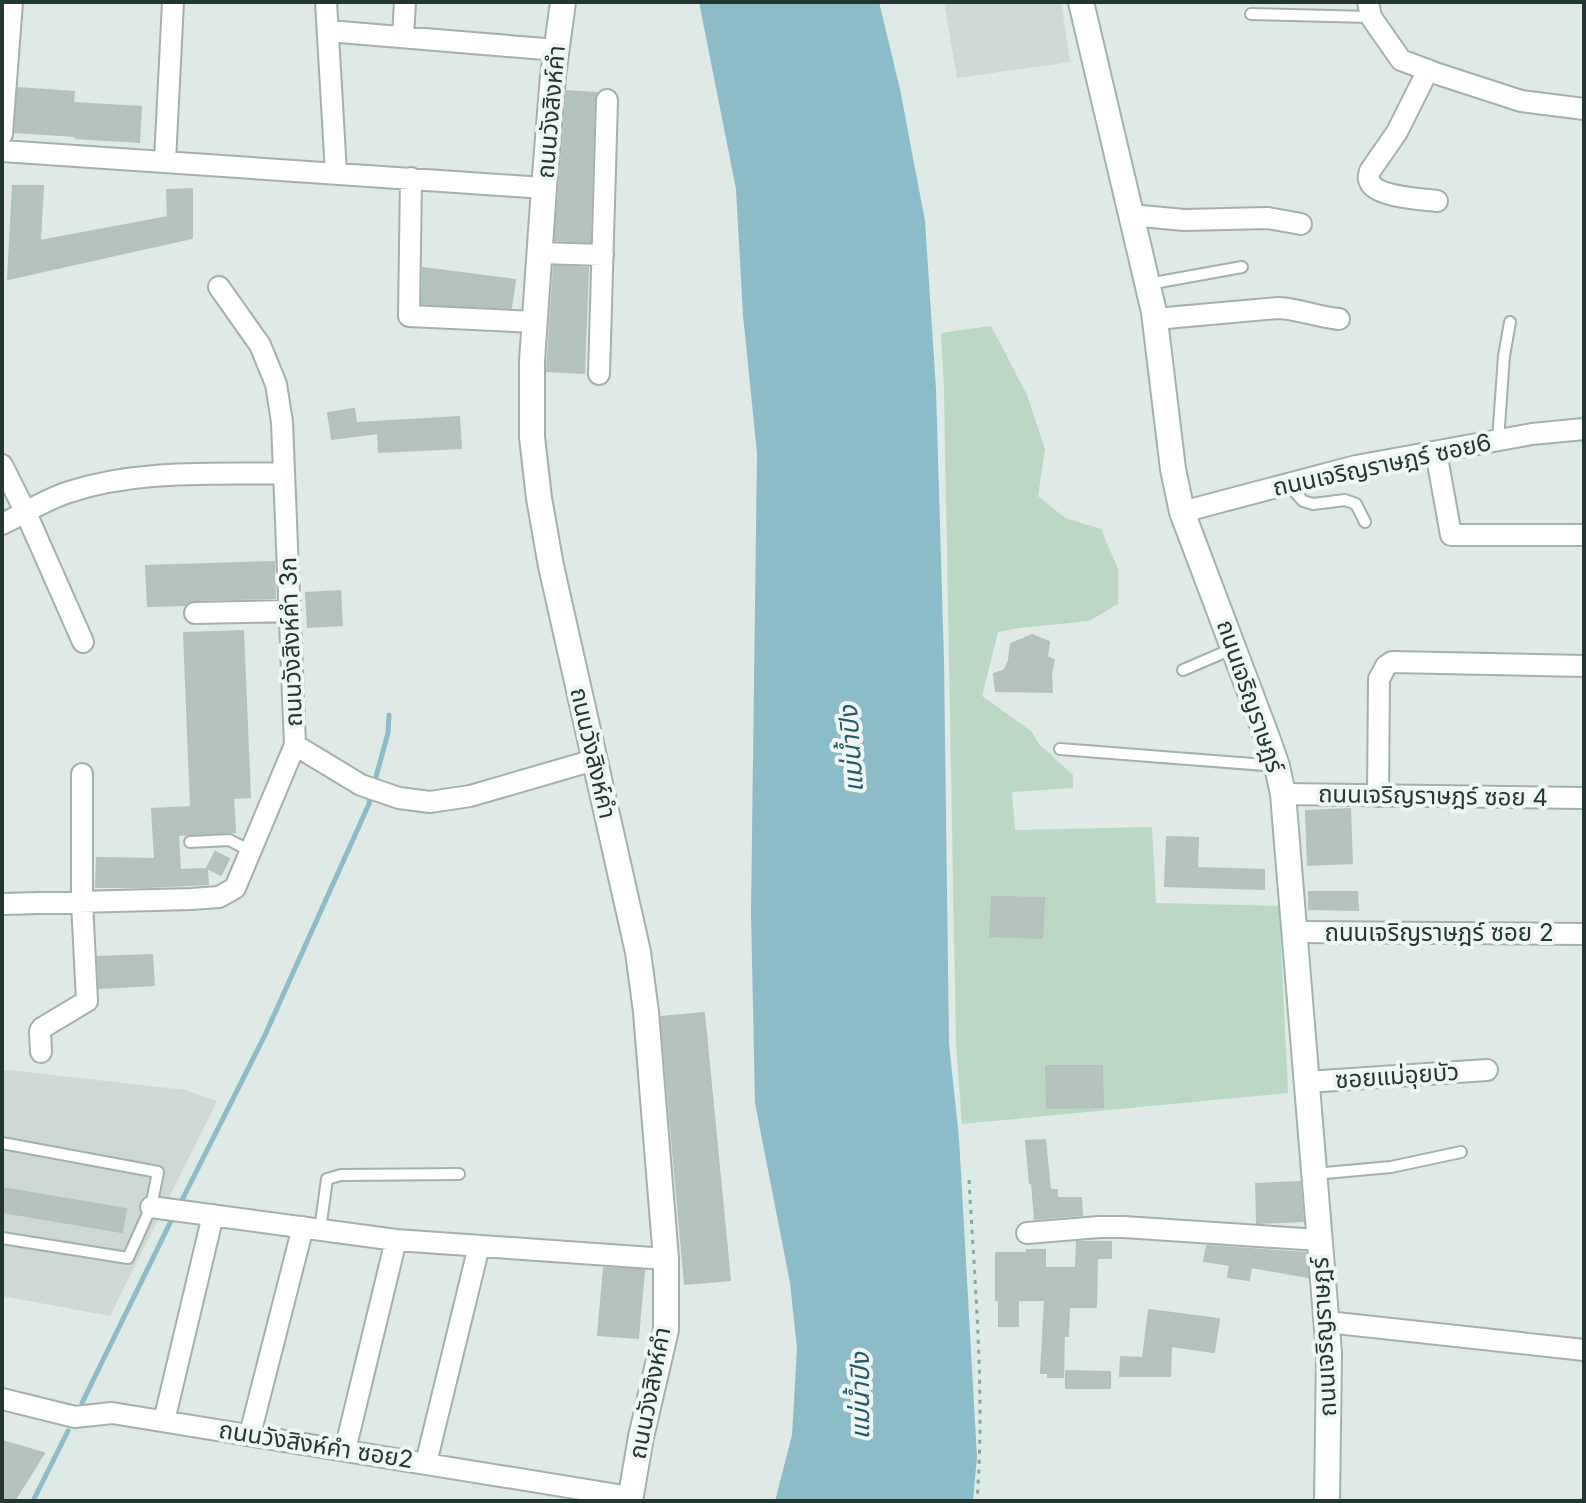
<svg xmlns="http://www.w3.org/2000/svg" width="1586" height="1503" font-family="Inter,'Noto Sans Thai',sans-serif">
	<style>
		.built { fill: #ced8d4 }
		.green { fill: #bad8c4 }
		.water { fill: #8dbcc9 }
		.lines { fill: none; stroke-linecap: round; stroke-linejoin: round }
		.stream { stroke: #8dbcc9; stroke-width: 5 }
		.building { fill: #b5c3be; stroke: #b3c2bc; stroke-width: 2 }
		.service-casing { stroke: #a3b0ac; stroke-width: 14 }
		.minor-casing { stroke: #a3b0ac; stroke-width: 24 }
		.tertiary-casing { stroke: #a3b0ac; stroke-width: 28 }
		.secondary-casing { stroke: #a0b3ad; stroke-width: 28 }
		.path { stroke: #83a9a0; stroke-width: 3; stroke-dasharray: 4 6; stroke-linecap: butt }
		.service { stroke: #fff; stroke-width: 10 }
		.minor { stroke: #fff; stroke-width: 20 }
		.tertiary { stroke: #fff; stroke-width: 24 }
		.secondary { stroke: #fff; stroke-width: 24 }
		.labels { text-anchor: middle; stroke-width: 8; stroke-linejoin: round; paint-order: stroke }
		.street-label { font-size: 24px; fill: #223733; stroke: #eff6f3 }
		.water-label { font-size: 26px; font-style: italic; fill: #235b6c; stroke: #eff6f3 }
	</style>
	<rect width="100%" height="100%" fill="#dfe9e5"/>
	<path class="built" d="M 944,2 L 1061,2 L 1070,62 L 957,78 Z
		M 9,1070 L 185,1090 L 217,1101 L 110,1316 L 2,1296 L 2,1071 Z"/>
	<path class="green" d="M 991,326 L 1027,395 L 1045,449 L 1038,496 L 1065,518 L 1101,529 L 1118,569 L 1118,604 L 1089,621 L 1020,628 L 998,632 L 982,696 L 1031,731 L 1039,744 L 1073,775 L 1073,788 L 1012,792 L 1015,830 L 1152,827 L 1156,903 L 1279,906 L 1288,1093 L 962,1124 L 956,1044 L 944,388 L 941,333 Z"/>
	<path class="water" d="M 699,2 L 879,2 L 900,89 L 925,221 L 936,389 L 944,662 L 949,1044 L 959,1138 L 977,1457 L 973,1501 L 775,1501 L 792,1435 L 797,1348 L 790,1283 L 755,1103 L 751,913 L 757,453 L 743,315 L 736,189 Z"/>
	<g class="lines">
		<path class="stream" d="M 374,784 L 388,733 L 389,715
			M 181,1202 L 265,1035 L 369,804 L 371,793
			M 82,1403 L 172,1219
			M 33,1501 L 68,1431"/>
	</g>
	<path class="building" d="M 18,88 L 74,92 L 73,103 L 141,107 L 139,142 L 76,138 L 76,136 L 15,132 Z
		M 567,91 L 596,93 L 594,100 L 590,242 L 555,240 Z
		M 13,186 L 43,186 L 40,241 L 168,217 L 167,190 L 192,189 L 192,238 L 8,279 Z
		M 554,266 L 588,268 L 584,373 L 547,371 Z
		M 423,268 L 515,280 L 511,308 L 422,304 Z
		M 354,409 L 356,423 L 459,417 L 461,448 L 379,452 L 378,433 L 332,439 L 328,413 Z
		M 274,562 L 275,598 L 195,600 L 186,605 L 148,606 L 146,566 Z
		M 340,591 L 342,625 L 308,627 L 306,593 Z
		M 243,631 L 250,797 L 233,798 L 235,832 L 178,835 L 180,870 L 207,869 L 208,884 L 146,887 L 96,887 L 97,858 L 155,859 L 152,809 L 191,807 L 184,633 Z
		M 1032,635 L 1049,642 L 1047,657 L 1054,660 L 1051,674 L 1052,692 L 996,691 L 994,674 L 1005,670 L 1009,660 L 1011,644 Z
		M 1350,809 L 1352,863 L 1308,865 L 1306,811 Z
		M 1167,837 L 1198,838 L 1197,868 L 1264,870 L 1264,889 L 1165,886 Z
		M 215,852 L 229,859 L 221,875 L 207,868 Z
		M 1309,892 L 1357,892 L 1358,910 L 1309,909 Z
		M 992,897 L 1044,898 L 1042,938 L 990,936 Z
		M 152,955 L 154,985 L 99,988 L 98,957 Z
		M 704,1013 L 730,1280 L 685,1284 L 661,1017 Z
		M 1046,1066 L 1102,1066 L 1103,1107 L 1047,1108 Z
		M 1045,1140 L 1050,1190 L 1057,1190 L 1057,1198 L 1081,1198 L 1082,1215 L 1035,1219 L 1032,1183 L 1030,1183 L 1026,1141 Z
		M 1300,1182 L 1303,1221 L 1257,1223 L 1256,1184 Z
		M 2,1188 L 126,1209 L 122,1232 L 2,1212 Z
		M 1077,1242 L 1111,1242 L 1111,1258 L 1097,1258 L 1096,1307 L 1069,1307 L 1068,1336 L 1064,1336 L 1063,1377 L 1048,1377 L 1048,1373 L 1041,1373 L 1045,1300 L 1018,1300 L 1018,1326 L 999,1326 L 999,1300 L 996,1300 L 996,1253 L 1027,1253 L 1027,1250 L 1045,1250 L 1045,1268 L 1076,1268 Z
		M 1207,1246 L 1306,1253 L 1308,1277 L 1251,1267 L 1249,1280 L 1228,1277 L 1230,1265 L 1204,1261 Z
		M 604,1268 L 644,1270 L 638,1338 L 598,1335 Z
		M 1149,1310 L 1219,1319 L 1214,1352 L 1171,1346 L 1170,1376 L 1120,1376 L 1121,1357 L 1143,1358 Z
		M 1066,1371 L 1110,1372 L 1110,1388 L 1066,1388 Z
		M 2,1441 L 44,1453 L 14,1501 L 2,1501 Z"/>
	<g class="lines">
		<g class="service-casing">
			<path id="service" d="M 1251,14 L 1371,17
				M 1148,284 L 1242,267
				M 1498,440 L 1504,356 L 1510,322
				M 1288,484 L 1303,501 L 1313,504 L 1345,500 L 1356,504 L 1365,522
				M 1183,670 L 1232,649
				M 1060,749 L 1277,766
				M 190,842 L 229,840 L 251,851
				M 2,1143 L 158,1172 L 151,1207 L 128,1258 L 2,1238
				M 1314,1174 L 1391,1167 L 1461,1152
				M 320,1230 L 327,1179 L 341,1175 L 459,1174"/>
		</g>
		<g class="minor-casing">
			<path id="minor" d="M 326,2 L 336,173
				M 1368,2 L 1371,17 L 1401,60 L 1438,74 L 1521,101 L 1584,109
				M 328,31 L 557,50
				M 403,37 L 405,2
				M 1428,70 L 1397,132 L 1370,171 C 1369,176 1367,178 1371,184 C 1380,197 1421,199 1437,201
				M 2,134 L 12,2
				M 2,151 L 544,188
				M 165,161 L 173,2
				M 411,178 L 409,316 L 535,322
				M 1131,215 L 1184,220 L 1268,218 L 1301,224
				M 540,253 L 603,255
				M 219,287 L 260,345 L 276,384 L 282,422 L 295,745 L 361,785 L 399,798 L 430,802 L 470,796 L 594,760
				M 1155,319 L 1278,308 C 1299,309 1318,317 1339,319
				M 599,374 L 607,100
				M 1436,452 L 1451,535 L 1584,535
				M 2,465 L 26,513 L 83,642
				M 1182,512 L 1356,466 L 1532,434 L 1584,429
				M 2,524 C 24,514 46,499 69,492 C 138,469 213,475 284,473
				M 195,613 L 290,611
				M 1283,794 L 1584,798
				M 1378,796 L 1379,679 L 1386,666 L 1392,662 L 1584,666
				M 2,904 L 191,899 L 219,897 L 235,888 L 295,745
				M 1294,932 L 1584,934
				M 41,1052 L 40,1031 L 42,1028 L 87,1001 L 82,902 L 82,774
				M 1307,1082 L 1487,1070
				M 151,1207 L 396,1240 L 666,1259
				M 1027,1233 L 1099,1227 L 1124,1227 L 1319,1240
				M 1327,1322 L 1584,1350
				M 2,1399 L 75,1417 L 112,1413 L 630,1497
				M 164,1421 L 213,1215
				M 250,1434 L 303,1227
				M 345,1450 L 396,1240
				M 426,1463 L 479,1246"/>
		</g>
		<g class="tertiary-casing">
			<path id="tertiary" d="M 563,2 L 553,76 L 544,188 L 532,361 L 532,437 L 539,498 L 551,566 L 638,952 L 646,1012 L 666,1259 L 666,1330 L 641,1437 L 630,1501"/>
		</g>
		<g class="secondary-casing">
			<path id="secondary" d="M 1081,2 L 1154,312 L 1173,469 L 1182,512 L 1268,740 L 1277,766 L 1283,794 L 1329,1353 L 1327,1501"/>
		</g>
		<path class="path" d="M 969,1180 C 975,1287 985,1394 977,1501"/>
		<use href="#service" class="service"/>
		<use href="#minor" class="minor"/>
		<use href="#tertiary" class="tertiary"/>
		<use href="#secondary" class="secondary"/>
	</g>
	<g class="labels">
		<g class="street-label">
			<text transform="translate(551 112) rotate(-85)" y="8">ถนนวังสิงห์คำ</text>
			<text transform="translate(1382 465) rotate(-12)" y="8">ถนนเจริญราษฎร์ ซอย6</text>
			<text transform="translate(291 642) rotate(-92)" y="8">ถนนวังสิงห์คำ 3ก</text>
			<text transform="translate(1250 696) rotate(71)" y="8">ถนนเจริญราษฎร์</text>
			<text transform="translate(593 753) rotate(77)" y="8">ถนนวังสิงห์คำ</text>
			<text transform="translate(1433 796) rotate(1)" y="8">ถนนเจริญราษฎร์ ซอย 4</text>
			<text x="1439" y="941">ถนนเจริญราษฎร์ ซอย 2</text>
			<text transform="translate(1397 1076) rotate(-4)" y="8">ซอยแม่อุยบัว</text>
			<text transform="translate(1324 1337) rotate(-93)" y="8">ถนนเจริญราษฎร์</text>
			<text transform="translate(650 1393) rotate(-79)" y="8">ถนนวังสิงห์คำ</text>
			<text transform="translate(316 1445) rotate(9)" y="8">ถนนวังสิงห์คำ ซอย2</text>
		</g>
		<g class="water-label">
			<text transform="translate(851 749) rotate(-94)" y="9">แม่น้ำปิง</text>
			<text transform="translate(860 1396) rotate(-90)" y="9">แม่น้ำปิง</text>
		</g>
	</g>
	<rect width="1586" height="1503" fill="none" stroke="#223733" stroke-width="8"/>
</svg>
